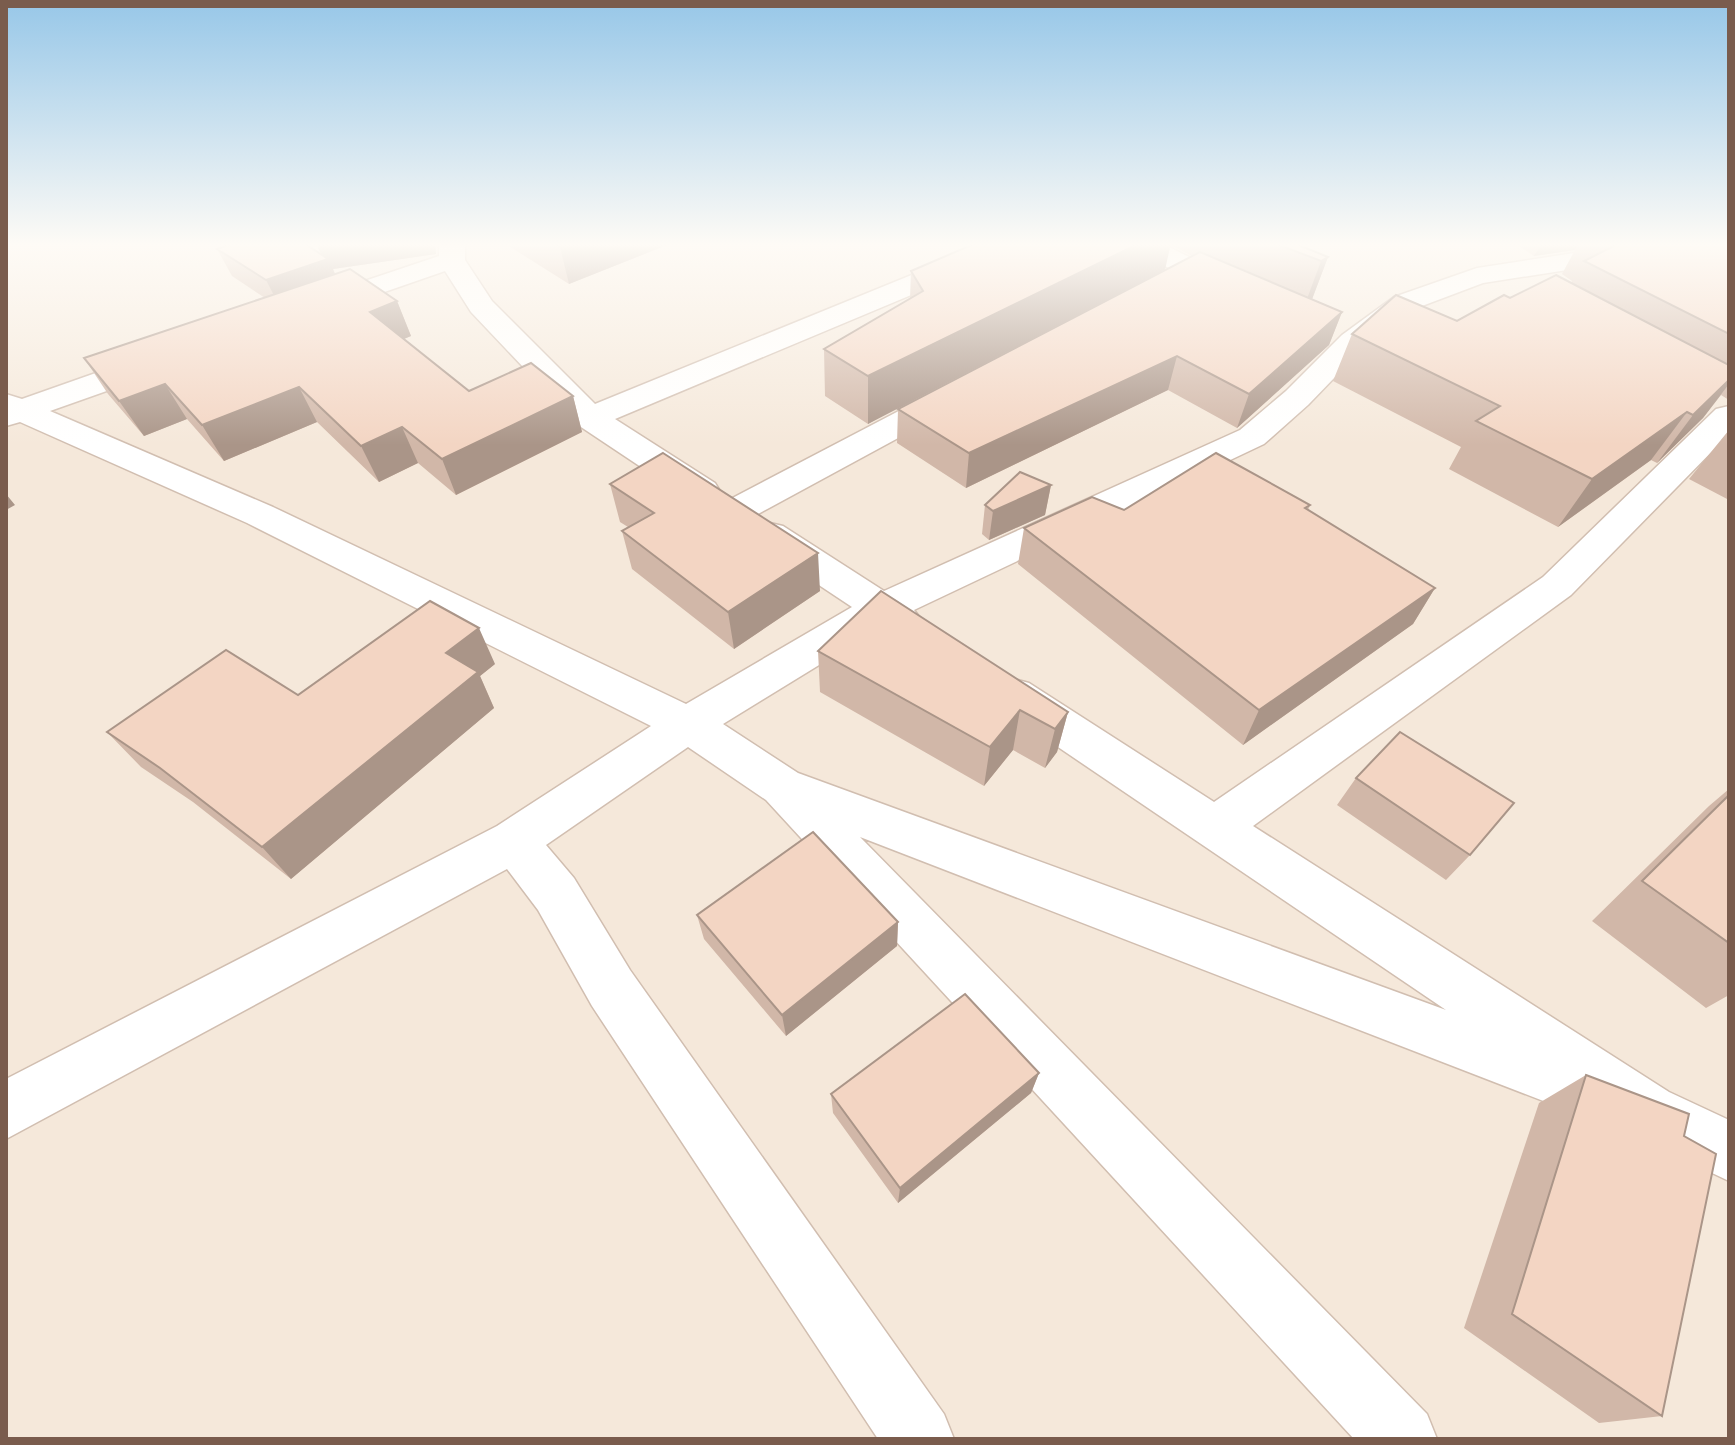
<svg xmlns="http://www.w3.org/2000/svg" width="1735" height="1445" font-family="'Titillium Web',sans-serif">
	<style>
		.residential { fill: #f5e8da }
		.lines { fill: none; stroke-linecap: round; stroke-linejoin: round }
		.street-casing { stroke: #d1beb0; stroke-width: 3 }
		.street { fill: #fff; fill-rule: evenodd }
		.wall { fill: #d1b7a8 }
		.shaded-wall { fill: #aa9588 }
		.building { fill: #f3d5c3; stroke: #aa9588; stroke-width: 2 }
	</style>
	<rect width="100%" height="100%" fill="#fdf6ec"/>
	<path class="residential" d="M 6,243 L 1729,243 L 1729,1439 L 6,1439 Z"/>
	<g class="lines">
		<g class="street-casing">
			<path id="street" d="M 439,243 L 465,243 L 465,260 L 492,301 L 595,404 L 990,243 L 1025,243 L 1021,249 L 615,419 L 715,483 L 720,491 L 715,499 L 702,502 L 689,499 L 578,425 L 471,312 L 445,271 L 318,315 L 308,312 L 304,306 L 308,300 L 439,256 Z
				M 1128,243 L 1161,243 L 1243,284 L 1247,290 L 1243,296 L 1233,298 L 1223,296 L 1132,249 Z
				M 1639,243 L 1702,243 L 1698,249 L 1689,251 L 1483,283 L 1414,309 L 1364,347 L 1308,405 L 1264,444 L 914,610 L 923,622 L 917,632 L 903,636 L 881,627 L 723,724 L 798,773 L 1446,1010 L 999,707 L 993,695 L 999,683 L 1014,679 L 1029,683 L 1214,802 L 1543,577 L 1716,409 L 1729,406 L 1729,434 L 1571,595 L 1253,826 L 1669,1092 L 1729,1120 L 1729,1181 L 1634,1136 L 860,837 L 1427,1414 L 1437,1439 L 1354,1439 L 766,800 L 688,747 L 546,845 L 574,878 L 630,970 L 944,1414 L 954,1439 L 878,1439 L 592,1006 L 538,910 L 507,869 L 6,1139 L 6,1079 L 497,826 L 651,726 L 247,523 L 20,422 L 6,426 L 6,394 L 22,399 L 144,356 L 155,354 L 166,356 L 170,363 L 166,370 L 50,411 L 273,507 L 686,704 L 852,607 L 757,544 L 751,535 L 757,526 L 770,523 L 783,526 L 884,591 L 1240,430 L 1286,391 L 1342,335 L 1394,297 L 1477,268 Z
				M 948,388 L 959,391 L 964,398 L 959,405 L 747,520 L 734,524 L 721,520 L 716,512 L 721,504 L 937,391 Z"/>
		</g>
		<use href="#street" class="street"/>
	</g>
	<path class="wall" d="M 316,243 L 435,243 L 436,254 L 333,269 L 335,274 L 397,301 L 411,336 L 404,339 L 469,391 L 573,396 L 582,432 L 456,495 L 418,463 L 379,482 L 317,422 L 224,461 L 187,419 L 144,436 L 108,394 L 84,358 L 265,298 L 232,276 L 217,249 L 321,254 Z
		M 504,243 L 672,243 L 569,284 Z
		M 976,243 L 1294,243 L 1328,257 L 1312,299 L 1342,312 L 1329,345 L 1237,428 L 1168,390 L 966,488 L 897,443 L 898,409 L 1192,256 L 1171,245 L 868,424 L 825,396 L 824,349 L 910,299 L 911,271 Z
		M 1514,243 L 1729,243 L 1729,400 L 1721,395 L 1703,418 L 1657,463 L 1651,460 L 1558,527 L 1449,469 L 1461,447 L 1333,381 L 1352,334 L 1457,321 L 1510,298 L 1571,283 L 1572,281 L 1562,274 L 1575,250 L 1534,256 Z
		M 1729,430 L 1729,500 L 1689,479 Z
		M 610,484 L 820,591 L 734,649 L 632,569 L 622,531 L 628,527 L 620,522 Z
		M 1051,485 L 1045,515 L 989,540 L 982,534 L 985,505 Z
		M 1310,505 L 1308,510 L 1435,588 L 1413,624 L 1243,745 L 1018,564 L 1024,528 L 1124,510 Z
		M 818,651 L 1068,712 L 1057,752 L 1045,768 L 1013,750 L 984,786 L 820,692 Z
		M 495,664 L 480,676 L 494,708 L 291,879 L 193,802 L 141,767 L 107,732 L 298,695 Z
		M 1356,778 L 1470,855 L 1446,880 L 1337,805 Z
		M 1729,789 L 1729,995 L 1706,1008 L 1592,921 L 1709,806 Z
		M 697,915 L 898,922 L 897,946 L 786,1036 L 704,939 Z
		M 1039,1073 L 1031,1093 L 898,1203 L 833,1113 L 831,1094 Z
		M 1586,1075 L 1684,1136 L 1662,1416 L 1599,1423 L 1464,1328 L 1539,1103 Z"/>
	<path class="shaded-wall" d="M 316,243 L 435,243 L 436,254 L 333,269 L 340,287 L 280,307 L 266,280 L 324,261 Z
		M 571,243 L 672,243 L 569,284 L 560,247 Z
		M 1140,243 L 1171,243 L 1165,270 L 868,424 L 868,376 Z
		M 1542,243 L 1579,243 L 1575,250 L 1534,256 Z
		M 1328,257 L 1311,302 L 1304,307 L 1321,261 Z
		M 397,301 L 411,336 L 384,347 L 370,312 Z
		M 1342,312 L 1329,345 L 1237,428 L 1249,394 Z
		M 1177,356 L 1168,390 L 966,488 L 969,453 Z
		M 1729,380 L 1729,384 L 1703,418 L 1657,463 L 1693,415 Z
		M 165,384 L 187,419 L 144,436 L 119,401 Z
		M 299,387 L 317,422 L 224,461 L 202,425 Z
		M 573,396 L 582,432 L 456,495 L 442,459 Z
		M 1687,412 L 1651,460 L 1558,527 L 1592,479 Z
		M 402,427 L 418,463 L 379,482 L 361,446 Z
		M 1051,485 L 1045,515 L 989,540 L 993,511 Z
		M 6,494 L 15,505 L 6,510 Z
		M 818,553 L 820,591 L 734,649 L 728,612 Z
		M 1435,588 L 1413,624 L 1243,745 L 1259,710 Z
		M 479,628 L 495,664 L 480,676 L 494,708 L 291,879 L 262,847 L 446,653 Z
		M 1020,710 L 1013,750 L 984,786 L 990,747 Z
		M 1068,712 L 1057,752 L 1045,768 L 1055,729 Z
		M 898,922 L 897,946 L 786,1036 L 782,1015 Z
		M 1039,1073 L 1031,1093 L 898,1203 L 900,1188 Z"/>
	<path class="building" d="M 234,243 L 304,243 L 328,259 L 266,280 L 217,249 Z
		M 553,243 L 571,243 L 560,247 Z
		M 976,243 L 1140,243 L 868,376 L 824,349 L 923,291 L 911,271 Z
		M 1274,243 L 1294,243 L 1328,257 L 1321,261 Z
		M 1609,243 L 1729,243 L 1729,334 L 1584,261 L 1614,246 Z
		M 1200,252 L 1342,312 L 1249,394 L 1177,356 L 969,453 L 898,409 Z
		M 350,269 L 397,301 L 370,312 L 469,391 L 531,363 L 573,396 L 442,459 L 402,427 L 361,446 L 299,387 L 202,425 L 165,384 L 119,401 L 84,358 Z
		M 1556,275 L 1729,365 L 1729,380 L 1693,415 L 1687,412 L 1592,479 L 1476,421 L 1500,406 L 1352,334 L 1396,295 L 1457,321 L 1504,295 L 1510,298 Z
		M 663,453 L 818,553 L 728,612 L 622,531 L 654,513 L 610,484 Z
		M 1216,453 L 1310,505 L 1305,508 L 1435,588 L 1259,710 L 1024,528 L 1092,497 L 1124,510 Z
		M 1020,472 L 1051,485 L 993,511 L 985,505 Z
		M 881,591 L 1068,712 L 1055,729 L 1020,710 L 990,747 L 818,651 Z
		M 430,601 L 479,628 L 446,653 L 478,672 L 262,847 L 160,768 L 107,732 L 226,650 L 298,695 Z
		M 1400,732 L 1514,803 L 1470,855 L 1356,778 Z
		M 1729,795 L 1729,943 L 1642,881 Z
		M 813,832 L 898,922 L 782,1015 L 697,915 Z
		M 965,994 L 1039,1073 L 900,1188 L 831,1094 Z
		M 1586,1075 L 1689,1114 L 1684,1136 L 1716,1154 L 1662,1416 L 1512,1314 Z"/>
	<linearGradient id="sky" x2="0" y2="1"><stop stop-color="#97c7e8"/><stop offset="0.55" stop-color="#fefbf6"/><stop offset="1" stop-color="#fefbf6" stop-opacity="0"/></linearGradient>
	<rect width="1735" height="445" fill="url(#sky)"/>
	<rect width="1735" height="1445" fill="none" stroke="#7a5c4d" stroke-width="16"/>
</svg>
